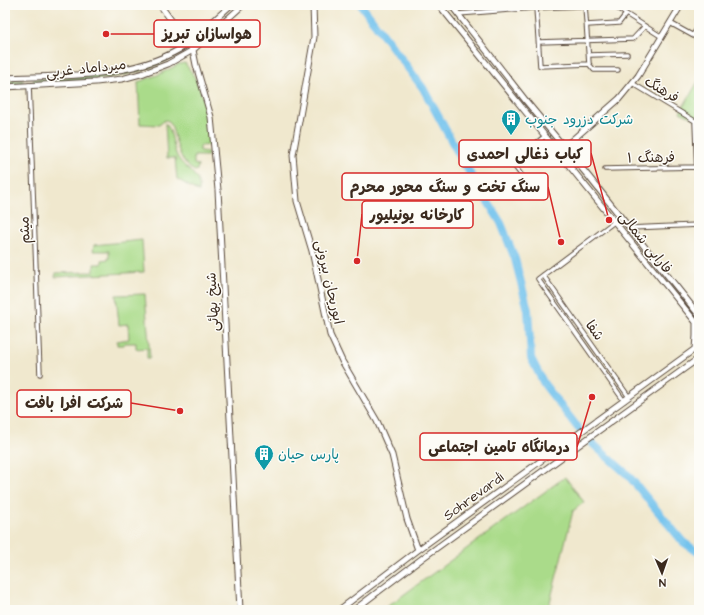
<svg xmlns="http://www.w3.org/2000/svg" width="704" height="615" font-family="'Architects Daughter','Playpen Sans Arabic',sans-serif">
	<style>
		.green { fill: #aadb8a; stroke: #728254 }
		.forest { fill: #87bb76; stroke: #61724a }
		.lines { fill: none; stroke-linecap: round; stroke-linejoin: round }
		.river { stroke: #72c2ed; stroke-width: 8 }
		.street-casing { stroke: #564638; stroke-width: 5.5 }
		.secondary-casing { stroke: #564638; stroke-width: 7 }
		.street { stroke: #fff; stroke-width: 3.5 }
		.secondary { stroke: #fff; stroke-width: 5 }
		.labels { text-anchor: middle; stroke-width: 3; stroke-linejoin: round; paint-order: stroke }
		.street-label { font-size: 14px; fill: #3b2a1e; stroke: #fdfcf7 }
		.culture-label { font-size: 14px; fill: #0d838f; stroke: #fdfcf7; text-anchor: start }
		.leader { fill: none; stroke: #d62828; stroke-width: 1.5 }
		.callout-dot { fill: #d62828; stroke: #fdfcf7; stroke-width: 1.5 }
		.callout { fill: #fdfcf7; stroke: #d62828; stroke-width: 1.5 }
		.callout-label { font-size: 15px; text-anchor: middle; font-weight: bold; fill: #3b2a1e }
	</style>
	<rect width="100%" height="100%" fill="#fdfcf7"/>
	<filter id="ink" filterUnits="userSpaceOnUse"><feTurbulence type="fractalNoise" baseFrequency=".025" numOctaves="2"/><feDisplacementMap in="SourceGraphic" scale="8" xChannelSelector="R" yChannelSelector="G"/><feConvolveMatrix kernelMatrix="1 2 1 2 8 2 1 2 1" color-interpolation-filters="sRGB"/></filter>
	<filter id="wash" filterUnits="userSpaceOnUse"><feTurbulence type="fractalNoise" baseFrequency=".012" numOctaves="4" result="noise"/><feDisplacementMap in="SourceGraphic" scale="16" xChannelSelector="R" yChannelSelector="G"/><feGaussianBlur stdDeviation="0.9" result="paint"/><feColorMatrix in="noise" values="0 0 0 0 0 0 0 0 0 0 0 0 0 0 0 0 0 1.4 0 .05"/><feComposite in="paint" operator="in"/></filter>
	<g filter="url(#wash)">
		<rect width="100%" height="100%" fill="#f0e8ce"/>
		<path class="green" d="M 185,63 C 188,68 192,72 195,78 C 206,98 208,123 210,145 L 200,146 L 200,151 L 208,152 L 208,156 L 194,156 L 194,164 L 198,165 L 197,170 L 195,171 C 177,163 177,136 169,121 L 165,120 L 159,125 L 140,124 L 138,82 L 160,74 L 179,64 Z
			M 699,80 L 699,121 L 680,112 Z
			M 165,123 C 173,130 172,146 177,156 C 185,171 201,173 199,192 L 177,179 L 175,158 L 167,158 Z
			M 142,240 L 144,272 L 55,277 L 56,273 L 94,272 L 94,264 L 102,264 L 102,260 L 109,259 L 109,251 L 93,251 L 94,245 Z
			M 145,294 L 150,358 L 147,358 L 147,348 L 136,349 L 136,343 L 124,343 L 124,345 L 117,345 L 117,341 L 129,339 L 128,324 L 119,325 L 116,295 Z
			M 565,477 L 584,502 L 573,511 L 548,610 L 386,610 L 384,609 Z"/>
		<path class="forest" d="M 176,52 L 178,53 L 178,55 C 131,81 86,80 35,83 L 33,81 L 34,79 L 119,74 L 152,64 Z
			M 23,80 L 23,83 L 5,84 L 5,81 Z"/>
		<g class="lines">
			<path class="river" d="M 361,5 L 423,88 L 463,162 L 501,223 L 515,259 L 528,310 L 531,358 L 544,384 L 578,428
				M 593,444 L 628,475 L 683,542 L 699,553"/>
		</g>
	</g>
	<g filter="url(#ink)">
		<g class="lines">
			<g class="street-casing">
				<path id="street" d="M 612,5 L 662,37
					M 536,7 L 540,66 L 589,64 L 585,5
					M 458,14 L 533,8 L 604,5
					M 670,23 L 699,39
					M 587,25 L 619,23 L 626,14
					M 693,35 L 699,26
					M 539,42 L 633,39 L 645,26
					M 589,55 L 627,54
					M 589,64 L 594,70 L 618,70
					M 632,83 L 695,121 L 699,231
					M 29,85 L 40,374
					M 605,169 L 697,167
					M 533,190 L 512,163 L 545,136
					M 614,222 L 538,279 L 624,401
					M 630,228 L 699,225
					M 543,275 L 629,397"/>
			</g>
			<g class="secondary-casing">
				<path id="secondary" d="M 160,5 L 193,50 L 196,65 L 211,117 L 218,190 L 240,610
					M 313,5 L 314,37 L 293,155 L 297,201 L 312,251 L 330,335 L 342,361 L 377,421 L 392,455 L 407,519 L 418,550
					M 439,5 L 699,326
					M 451,5 L 526,101 L 589,177 L 699,315
					M 5,78 C 65,75 136,79 188,44 C 193,41 197,36 201,32 C 211,23 221,14 231,5
					M 5,87 L 96,82 L 122,79 L 144,73 L 168,64 L 193,50 L 243,5
					M 562,149 L 619,99 L 638,76 L 681,5
					M 695,349 L 696,336 L 696,322
					M 339,610 L 418,550 L 699,346
					M 354,610 L 424,557 L 699,358"/>
			</g>
			<use href="#street" class="street"/>
			<use href="#secondary" class="secondary"/>
		</g>
	</g>
	<defs>
		<g id="building-pin" transform="scale(1)"><path d="M0 17L-7.5 6A9.5 9.5 0 1 1 7.5 6Z" fill="#0f9aa8" stroke="#fdfcf7"/><path d="M-4-6H4V6H1V3H-1V6H-4ZM-2.5-4.3h1.7v1.8h-1.7ZM.8-4.3h1.7v1.8H.8ZM-2.5-1h1.7V.8h-1.7ZM.8-1h1.7V.8H.8Z" fill="#fff"/></g>
	</defs>
	<g fill-rule="evenodd">
		<use href="#building-pin" x="511" y="119"/>
		<use href="#building-pin" x="264" y="454"/>
	</g>
	<g class="labels">
		<g class="street-label">
			<text transform="translate(86 68) rotate(-6)" y="5">میرداماد غربی</text>
			<text transform="translate(662 89) rotate(31)" y="5">فرهنگ</text>
			<text transform="translate(651 157) rotate(-1)" y="5">فرهنگ ۱</text>
			<text transform="translate(24 230) rotate(-92)" y="5">میثم</text>
			<text transform="translate(646 242) rotate(51)" y="5">فارابی شمالی</text>
			<text transform="translate(330 282) rotate(77)" y="5">ابوریحان بیرونی</text>
			<text transform="translate(212 302) rotate(-93)" y="5">شیخ بهائی</text>
			<text transform="translate(595 330) rotate(55)" y="5">شفا</text>
			<text transform="translate(473 496) rotate(-36)" y="5">Sohrevardi</text>
		</g>
		<g class="culture-label">
			<text x="525" y="124">شرکت دزرود جنوب</text>
			<text x="278" y="459">پارس حیان</text>
		</g>
	</g>
	<path class="leader" d="M106 34L154 34M609 220L591 153M561 242L548 187M357 261L362 214M180 411L131 403M592 397L577 447"/>
	<g class="callout-dot">
		<circle cx="106" cy="34" r="4"/>
		<circle cx="609" cy="220" r="4"/>
		<circle cx="561" cy="242" r="4"/>
		<circle cx="357" cy="261" r="4"/>
		<circle cx="180" cy="411" r="4"/>
		<circle cx="592" cy="397" r="4"/>
	</g>
	<g class="callout">
		<rect x="154" y="20" width="106" height="27" rx="4"/>
		<rect x="459" y="140" width="132" height="27" rx="4"/>
		<rect x="342" y="173" width="206" height="27" rx="4"/>
		<rect x="362" y="201" width="111" height="27" rx="4"/>
		<rect x="17" y="390" width="114" height="27" rx="4"/>
		<rect x="420" y="433" width="157" height="27" rx="4"/>
	</g>
	<g class="callout-label">
		<text x="207" y="39">هواسازان تبریز</text>
		<text x="525" y="159">کباب ذغالی احمدی</text>
		<text x="445" y="192">سنگ تخت و سنگ محور محرم</text>
		<text x="417" y="220">کارخانه یونیلیور</text>
		<text x="74" y="408">شرکت افرا بافت</text>
		<text x="499" y="452">درمانگاه تامین اجتماعی</text>
	</g>
	<rect width="704" height="615" fill="none" stroke="#fdfcf7" stroke-width="20"/>
	<g transform="translate(662 573) rotate(178)" stroke="#fdfcf7" stroke-width="3" paint-order="stroke">
	<path d="M0-3L7 15L0 10L-7 15Z" fill="#3b2a1e"/>
	<text y="-6" font-size="11" font-weight="bold" text-anchor="middle" fill="#3b2a1e">N</text>
	</g>
</svg>
